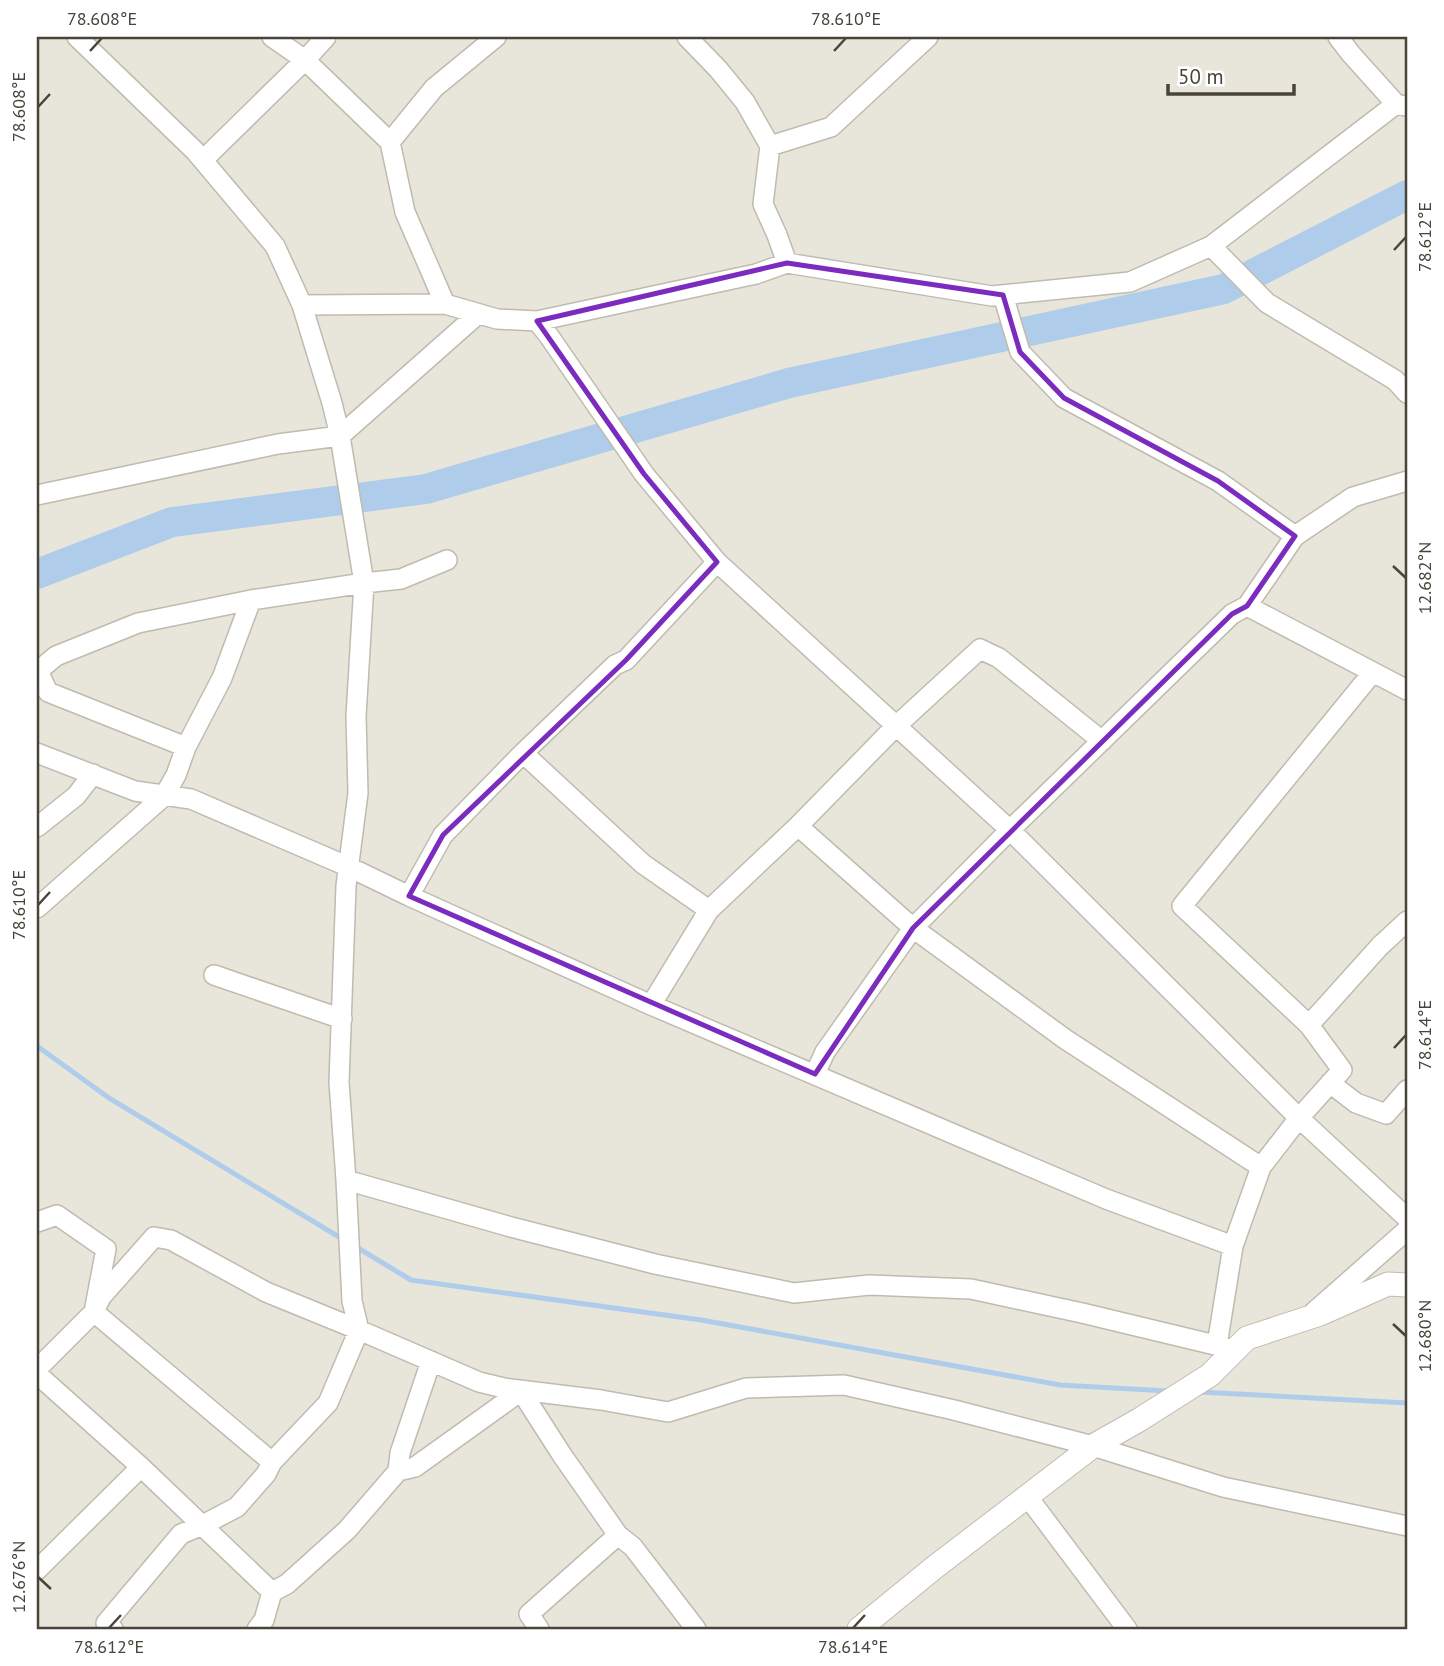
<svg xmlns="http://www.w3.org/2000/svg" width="1444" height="1666" font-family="'PT Sans',sans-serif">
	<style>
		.residential { fill: #e8e5db }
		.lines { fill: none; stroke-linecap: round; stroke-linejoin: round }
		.stream { stroke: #afcdea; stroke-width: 5 }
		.river { stroke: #afcdea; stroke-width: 30 }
		.minor-casing { stroke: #bfbbaf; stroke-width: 22 }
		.tertiary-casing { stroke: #bfbbaf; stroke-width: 25 }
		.minor { stroke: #fff; stroke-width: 19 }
		.tertiary { stroke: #fff; stroke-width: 23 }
		.marked { fill: none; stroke: #7b2cbf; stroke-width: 5; stroke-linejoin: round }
		.ticks { fill: none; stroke: #48443a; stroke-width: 2.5 }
		.neatline { fill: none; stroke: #48443a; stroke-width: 2.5 }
		.ticks-label { font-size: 18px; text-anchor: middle; fill: #48443a }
	</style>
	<rect width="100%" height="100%" fill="#f4f3ec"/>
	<path class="residential" d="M 37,37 L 1407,37 L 1407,1629 L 37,1629 Z"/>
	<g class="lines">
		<path class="stream" d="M 37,1046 L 109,1098 L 344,1240
			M 353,1245 L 411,1280 L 701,1320 L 1060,1385 L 1168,1391
			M 1199,1392 L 1407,1403"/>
		<path class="river" d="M 37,574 L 172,522 L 426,489 L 789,383 L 1224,289 L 1407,195"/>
		<g class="minor-casing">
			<path id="minor" d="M 77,37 L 195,151 L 275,246 L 302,305 L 332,403 L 340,436 L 364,583 L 356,716 L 358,793 L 346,886 L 339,1082 L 346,1180 L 511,1227 L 655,1264 L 794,1293 L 869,1285 L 971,1289 L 1082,1313 L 1236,1350
				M 272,37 L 305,60 L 390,142 L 405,212 L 445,304
				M 687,37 L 718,69 L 745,102 L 770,146 L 763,204 L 777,235 L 787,263 L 992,296 L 1130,282 L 1211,246 L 1396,104
				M 1338,37 L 1351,54 L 1396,104 L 1406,106
				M 390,142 L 434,88 L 496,37
				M 770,146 L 831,127 L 928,37
				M 203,160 L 305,60 L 326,37
				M 1211,246 L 1267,303 L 1395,380 L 1407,393
				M 1003,295 L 1020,352 L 1064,398 L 1218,481 L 1295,536
				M 302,305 L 445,304 L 497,319 L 537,321 L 549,336 L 644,474 L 717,562 L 1010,830 L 1299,1118 L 1407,1218
				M 537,321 L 756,274 L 787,263
				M 37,495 L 278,444 L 340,436 L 478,314
				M 1247,606 L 1407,690
				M 186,747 L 48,692 L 38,671 L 56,656 L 138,623 L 251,600 L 364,583 L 401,579 L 447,560
				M 37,753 L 135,791 L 191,799 L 349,867 L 409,896 L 651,1005 L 1106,1199 L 1233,1246
				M 523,753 L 643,864 L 709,910
				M 798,826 L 913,928 L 1065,1039 L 1261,1167
				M 37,827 L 76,796 L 93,774
				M 409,896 L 443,835 L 523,753 L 615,665 L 626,660 L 717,562
				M 37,908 L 164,796 L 176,775 L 186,747 L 222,678 L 251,600
				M 214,975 L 342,1019
				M 651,1005 L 709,910 L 798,826 L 896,726 L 980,649 L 999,658 L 1102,741
				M 1309,1025 L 1380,946 L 1407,921
				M 815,1074 L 825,1052 L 913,928 L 1010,830 L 1232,614 L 1247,606 L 1295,536 L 1353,497 L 1407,481
				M 1330,1083 L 1356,1103 L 1386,1114 L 1407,1090
				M 346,1180 L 352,1301 L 359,1330 L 479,1382 L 504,1388 L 601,1400 L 668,1412 L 746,1388 L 844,1385 L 954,1410 L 1093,1446 L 1223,1487 L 1407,1526
				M 37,1222 L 57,1215 L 106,1249 L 94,1312 L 272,1462
				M 1314,1312 L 1407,1230
				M 1217,1345 L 1233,1246 L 1261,1167 L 1299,1118 L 1342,1070 L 1309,1025 L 1182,906 L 1373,672
				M 37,1369 L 94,1312 L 101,1297 L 154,1237 L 171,1240 L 266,1292 L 359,1330 L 328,1403 L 272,1462 L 266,1474 L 237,1507 L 203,1525 L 181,1534 L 106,1623 L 113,1629
				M 37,1374 L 141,1467 L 272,1592
				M 398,1471 L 400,1453 L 431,1361
				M 1027,1496 L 1127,1629
				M 37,1570 L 141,1467
				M 257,1629 L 264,1620 L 272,1592 L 287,1584 L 347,1530 L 398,1471 L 415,1467 L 521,1391 L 562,1455 L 618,1535 L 633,1547 L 696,1629
				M 539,1629 L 529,1614 L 618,1535"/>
		</g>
		<g class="tertiary-casing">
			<path id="tertiary" d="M 859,1629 L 935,1567 L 1093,1446 L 1139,1420 L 1210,1375 L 1247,1338 L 1320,1314 L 1388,1284 L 1407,1285"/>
		</g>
		<use href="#minor" class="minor"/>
		<use href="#tertiary" class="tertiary"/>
	</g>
	<path class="marked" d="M 787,263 L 1003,295 L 1020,352 L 1064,398 L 1218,481 L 1295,536 L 1247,606 L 1232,614 L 913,928 L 815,1074 L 409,896 L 443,835 L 626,660 L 717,562 L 644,474 L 537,321 Z"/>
	<path class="ticks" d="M 90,51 L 102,38M 834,51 L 846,38M 38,107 L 50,94M 1394,250 L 1406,237M 1393,566 L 1406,578M 38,905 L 50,892M 1394,1048 L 1406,1035M 1393,1324 L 1406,1336M 38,1577 L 51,1589M 109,1628 L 121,1615M 853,1628 L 865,1615"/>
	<rect width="1444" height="1666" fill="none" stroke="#ffffff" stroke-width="77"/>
	<path d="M1168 84v10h126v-10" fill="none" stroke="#48443a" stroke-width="3.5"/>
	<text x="1178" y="84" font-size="21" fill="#48443a" stroke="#ffffff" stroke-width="5" paint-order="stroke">50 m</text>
	<rect x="38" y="38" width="1368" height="1590" class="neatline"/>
	<g class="ticks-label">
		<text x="102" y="25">78.608°E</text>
		<text x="846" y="25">78.610°E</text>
		<text transform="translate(19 107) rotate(-90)" y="6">78.608°E</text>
		<text transform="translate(1425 237) rotate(-90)" y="6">78.612°E</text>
		<text transform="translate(1425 578) rotate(-90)" y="6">12.682°N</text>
		<text transform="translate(19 905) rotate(-90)" y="6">78.610°E</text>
		<text transform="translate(1425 1035) rotate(-90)" y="6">78.614°E</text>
		<text transform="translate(1425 1336) rotate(-90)" y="6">12.680°N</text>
		<text transform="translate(19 1577) rotate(-90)" y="6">12.676°N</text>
		<text x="109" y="1653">78.612°E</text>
		<text x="853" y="1653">78.614°E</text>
	</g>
</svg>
